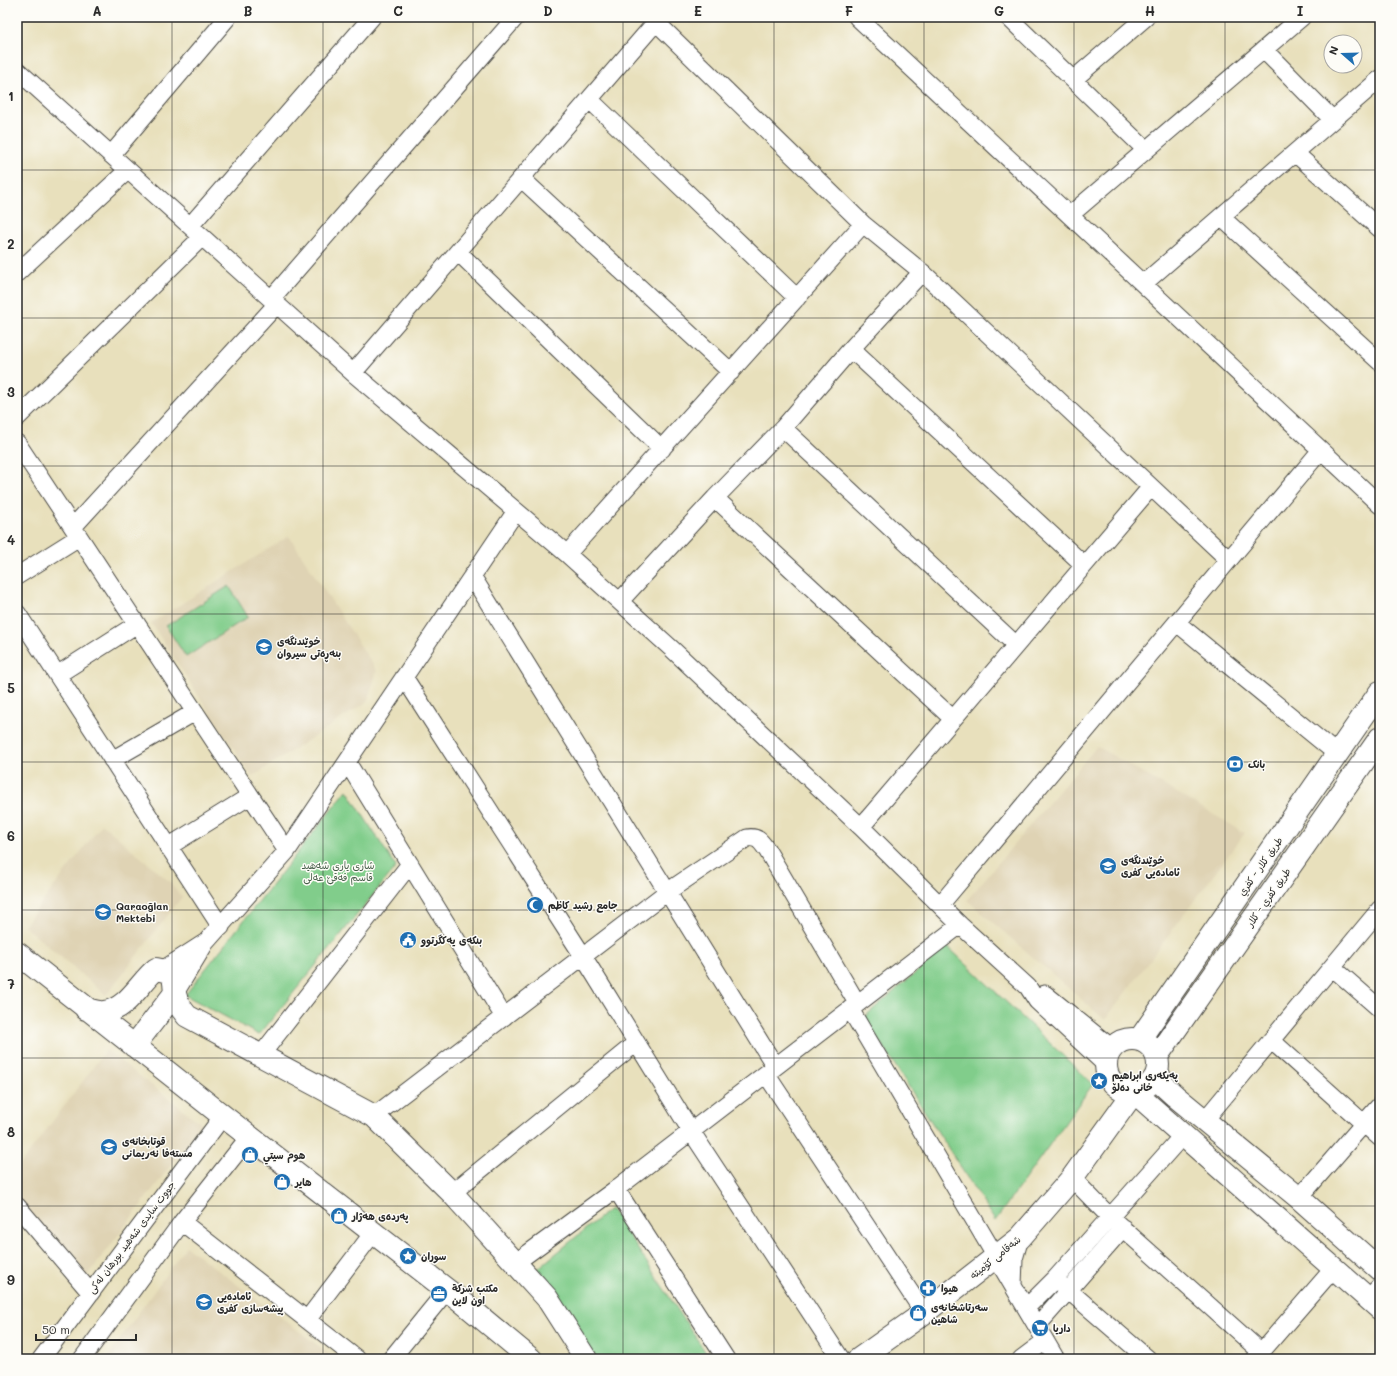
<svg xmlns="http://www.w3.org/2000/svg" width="1397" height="1376" font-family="Mali,'Playpen Sans Arabic',sans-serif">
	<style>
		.built { fill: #dfd3b4 }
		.green { fill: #81cd8b; stroke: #567c5b }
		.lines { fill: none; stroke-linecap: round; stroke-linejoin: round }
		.minor-casing { stroke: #474641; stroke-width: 19 }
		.major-casing { stroke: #474641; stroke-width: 24 }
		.minor { stroke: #fff; stroke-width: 17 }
		.major { stroke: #fff; stroke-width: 22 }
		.grid { fill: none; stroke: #2b2b2b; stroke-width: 1; stroke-opacity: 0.55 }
		.labels { text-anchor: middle; stroke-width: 3; stroke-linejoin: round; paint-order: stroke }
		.poi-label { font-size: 10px; font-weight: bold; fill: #2b2b2b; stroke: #fdfcf7; text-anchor: start }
		.park-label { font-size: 10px; fill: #455c48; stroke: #fdfcf7 }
		.street-label { font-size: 10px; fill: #2b2b2b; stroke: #fdfcf7 }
		.neatline { fill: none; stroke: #2b2b2b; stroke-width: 1.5 }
		.grid-label { font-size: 13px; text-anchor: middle; font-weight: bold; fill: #2b2b2b }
	</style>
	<rect width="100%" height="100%" fill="#fdfcf7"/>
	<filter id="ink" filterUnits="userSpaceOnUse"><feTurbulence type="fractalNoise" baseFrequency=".025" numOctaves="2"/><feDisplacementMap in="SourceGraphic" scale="8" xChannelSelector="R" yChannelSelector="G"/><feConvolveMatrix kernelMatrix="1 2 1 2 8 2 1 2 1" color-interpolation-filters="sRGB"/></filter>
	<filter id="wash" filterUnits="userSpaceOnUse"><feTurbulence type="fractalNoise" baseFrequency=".012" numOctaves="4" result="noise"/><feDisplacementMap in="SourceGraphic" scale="16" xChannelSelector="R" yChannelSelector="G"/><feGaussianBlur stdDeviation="0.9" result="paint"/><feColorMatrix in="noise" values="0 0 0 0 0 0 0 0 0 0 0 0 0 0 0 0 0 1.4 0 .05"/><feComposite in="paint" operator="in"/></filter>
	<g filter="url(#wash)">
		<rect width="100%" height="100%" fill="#e8e0bc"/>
		<path class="built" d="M 289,536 L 377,671 L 367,702 L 252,777 L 151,623 Z
			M 1097,746 L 1245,833 L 1105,1020 L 967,900 Z
			M 102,824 L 170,882 L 182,897 L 106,995 L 24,926 Z
			M 106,1050 L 202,1124 L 86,1278 L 17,1200 L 17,1169 Z
			M 186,1246 L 336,1359 L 106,1359 Z"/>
		<path class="green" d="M 229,586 L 248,617 L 186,657 L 166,626 Z
			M 347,790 L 396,867 L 259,1035 L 185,995 Z
			M 947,946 L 1093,1084 L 995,1221 L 864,1017 Z
			M 611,1208 L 710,1359 L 594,1359 L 536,1270 Z"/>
	</g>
	<g filter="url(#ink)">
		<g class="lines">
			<g class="minor-casing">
				<path id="minor" d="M 857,17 L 1380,505
					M 1008,17 L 1146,150
					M 1264,50 L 1333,120
					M 17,70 L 353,373 L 567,554 L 672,649 L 861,827 L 960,925 L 1028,987 L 1037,1001 L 1106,1065
					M 1074,79 L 1146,17
					M 590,100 L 797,298
					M 1295,153 L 1380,229
					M 111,155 L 228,17
					M 522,179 L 731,372
					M 1070,215 L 1302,17
					M 1221,217 L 1380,362
					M 190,226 L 372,17
					M 458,252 L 662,449
					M 17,273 L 128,170
					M 1143,284 L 1380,79
					M 271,299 L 516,17
					M 851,349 L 1084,565
					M 353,373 L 656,22 L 863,224 L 922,272 L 1229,560
					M 17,418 L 202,237
					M 783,428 L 1016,645
					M 17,443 L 287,851
					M 715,498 L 953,719
					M 73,527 L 277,304
					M 567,554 L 863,224
					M 17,576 L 79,537
					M 472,576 L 775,1066
					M 620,601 L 715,498 L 783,428 L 851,349 L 922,272
					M 17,613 L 221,927
					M 1177,623 L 1337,754
					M 57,675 L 137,624
					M 404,677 L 583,956 L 691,1131 L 841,1359
					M 112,760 L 195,712
					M 347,762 L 504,1017
					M 861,827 L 1151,487
					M 168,847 L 250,796
					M 940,905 L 1321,450
					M 1332,967 L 1380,1009
					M 164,969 L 206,942 L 287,851 L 516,511
					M 175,993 L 204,945
					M 1045,994 L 1112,1048
					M 850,1009 L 1056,1359
					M 1271,1040 L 1380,1138
					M 261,1055 L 410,864
					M 766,1074 L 924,1313
					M 374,1116 L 667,892 L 747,838 C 758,836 761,842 767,850 L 857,1003
					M 1204,1121 L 1380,909
					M 1072,1178 L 1110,1217 L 1261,1352
					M 616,1189 L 960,925
					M 452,1193 L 636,1043
					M 1299,1198 L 1380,1105
					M 17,1206 L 90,1292
					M 182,1222 L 357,1359
					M 515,1263 L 616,1189 L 726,1359
					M 1060,1283 L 1148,1359
					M 1013,1285 L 1014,1259 L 1020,1238
					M 1368,1299 L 1380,1286
					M 1026,1308 L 1055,1279 L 1183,1135
					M 307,1320 L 373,1233
					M 1037,1326 L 1123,1228
					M 41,1359 L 223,1116
					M 82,1359 L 182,1222 L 249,1137
					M 391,1359 L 447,1290
					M 1021,1359 L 1045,1341
					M 1255,1359 L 1334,1268"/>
			</g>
			<g class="major-casing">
				<path id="major" d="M 17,953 L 223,1116 L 460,1300 L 531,1359
					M 86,1009 C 91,1010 99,1013 104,1012 C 127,1010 140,982 156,969 L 171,972 C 175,980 174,985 175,994 C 177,1003 181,1009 187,1016 L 374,1116 L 452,1193 L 547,1298 L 586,1359
					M1106 1065a26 26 0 1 1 52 0a26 26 0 1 1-52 0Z
					M 1139,1040 L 1380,692
					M 134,1046 L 175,993
					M 1157,1056 L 1380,738
					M 1158,1073 L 1164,1086 L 1175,1096 L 1299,1198 L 1380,1270
					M 859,1359 L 924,1313 L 1020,1238 L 1072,1178 L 1134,1092 L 1380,1309"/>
			</g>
			<use href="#minor" class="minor"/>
			<use href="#major" class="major"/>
		</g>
	</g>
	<path class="grid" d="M 172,17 L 172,1359M 323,17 L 323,1359M 473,17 L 473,1359M 623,17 L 623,1359M 774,17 L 774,1359M 924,17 L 924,1359M 1074,17 L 1074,1359M 1225,17 L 1225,1359M 17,170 L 1380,170M 17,318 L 1380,318M 17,466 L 1380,466M 17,614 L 1380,614M 17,762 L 1380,762M 17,910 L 1380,910M 17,1058 L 1380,1058M 17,1206 L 1380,1206"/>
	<defs>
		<g id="school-disc" transform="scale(0.9)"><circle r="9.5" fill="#1f6fb2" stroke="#fdfcf7"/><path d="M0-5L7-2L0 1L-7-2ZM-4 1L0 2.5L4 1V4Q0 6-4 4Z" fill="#fff"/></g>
		<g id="bank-disc" transform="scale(0.9)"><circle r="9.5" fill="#1f6fb2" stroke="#fdfcf7"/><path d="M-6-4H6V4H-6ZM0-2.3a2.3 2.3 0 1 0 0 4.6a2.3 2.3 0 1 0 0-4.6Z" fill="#fff"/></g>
		<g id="mosque-disc" transform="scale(0.9)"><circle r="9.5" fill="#1f6fb2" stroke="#fdfcf7"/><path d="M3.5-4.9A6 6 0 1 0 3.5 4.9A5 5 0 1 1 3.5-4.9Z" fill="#fff"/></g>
		<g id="civic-disc" transform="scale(0.9)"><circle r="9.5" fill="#1f6fb2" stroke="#fdfcf7"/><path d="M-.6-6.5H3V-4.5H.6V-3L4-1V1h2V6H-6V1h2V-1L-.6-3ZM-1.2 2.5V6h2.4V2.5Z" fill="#fff"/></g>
		<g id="sight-disc" transform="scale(0.9)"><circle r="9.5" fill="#1f6fb2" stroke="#fdfcf7"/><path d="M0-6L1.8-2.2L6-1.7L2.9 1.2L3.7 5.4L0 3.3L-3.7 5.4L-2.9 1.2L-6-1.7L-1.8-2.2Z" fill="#fff"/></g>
		<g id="shop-disc" transform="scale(0.9)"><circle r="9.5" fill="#1f6fb2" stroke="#fdfcf7"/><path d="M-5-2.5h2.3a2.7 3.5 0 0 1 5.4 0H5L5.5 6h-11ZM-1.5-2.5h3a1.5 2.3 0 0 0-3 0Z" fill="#fff"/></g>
		<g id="pharmacy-disc" transform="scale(0.9)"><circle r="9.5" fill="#1f6fb2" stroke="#fdfcf7"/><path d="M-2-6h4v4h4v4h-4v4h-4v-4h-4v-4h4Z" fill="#fff"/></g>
		<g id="office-disc" transform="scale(0.9)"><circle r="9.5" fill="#1f6fb2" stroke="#fdfcf7"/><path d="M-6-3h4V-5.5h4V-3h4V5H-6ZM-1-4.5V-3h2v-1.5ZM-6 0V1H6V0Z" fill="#fff"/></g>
		<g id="supermarket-disc" transform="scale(0.9)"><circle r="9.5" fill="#1f6fb2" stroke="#fdfcf7"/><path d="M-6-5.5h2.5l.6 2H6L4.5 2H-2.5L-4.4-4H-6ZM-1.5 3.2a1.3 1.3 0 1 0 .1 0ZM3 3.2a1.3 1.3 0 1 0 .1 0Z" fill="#fff"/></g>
	</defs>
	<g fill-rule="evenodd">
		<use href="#school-disc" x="264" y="647"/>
		<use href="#bank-disc" x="1235" y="764"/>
		<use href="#school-disc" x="1108" y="866"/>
		<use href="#mosque-disc" x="535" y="905"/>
		<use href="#school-disc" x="103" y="912"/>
		<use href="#civic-disc" x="408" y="940"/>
		<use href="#sight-disc" x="1099" y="1081"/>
		<use href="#school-disc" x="109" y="1147"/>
		<use href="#shop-disc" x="250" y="1155"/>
		<use href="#shop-disc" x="282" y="1182"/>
		<use href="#shop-disc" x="339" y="1216"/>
		<use href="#sight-disc" x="408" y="1256"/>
		<use href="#pharmacy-disc" x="928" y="1288"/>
		<use href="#office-disc" x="439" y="1294"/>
		<use href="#school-disc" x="204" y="1302"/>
		<use href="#shop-disc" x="918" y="1313"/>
		<use href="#supermarket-disc" x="1040" y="1328"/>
	</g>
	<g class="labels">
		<g class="poi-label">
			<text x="277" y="645">خوێندنگەی<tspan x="277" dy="12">بنەڕەتی سیروان</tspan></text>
			<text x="1248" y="768">بانک</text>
			<text x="1121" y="864">خوێندنگەی<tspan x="1121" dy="12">ئامادەیی کفری</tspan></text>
			<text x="548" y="909">جامع رشيد كاظم</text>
			<text x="116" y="910">Qaraoğlan<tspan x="116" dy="12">Mektebi</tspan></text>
			<text x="421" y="944">بنکەی یەکگرتوو</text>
			<text x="1112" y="1079">پەیکەری ابراهیم<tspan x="1112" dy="12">خانی دەلۆ</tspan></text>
			<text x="122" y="1145">قوتابخانەی<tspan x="122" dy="12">مستەفا نەریمانی</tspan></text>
			<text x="263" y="1159">هوم سيتي</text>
			<text x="295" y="1186">هاير</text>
			<text x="352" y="1220">پەردەى ھەژار</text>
			<text x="421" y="1260">سوران</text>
			<text x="452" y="1292">مكتب شركة<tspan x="452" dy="12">اون لاين</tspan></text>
			<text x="941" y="1292">هیوا</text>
			<text x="217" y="1300">ئامادەیی<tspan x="217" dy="12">پیشەسازی کفری</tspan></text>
			<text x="931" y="1311">سەرتاشخانەی<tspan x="931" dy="12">شاهین</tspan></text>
			<text x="1053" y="1332">داريا</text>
		</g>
		<g class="park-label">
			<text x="338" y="869">شاری یاری شەهید<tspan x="338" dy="12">قاسم فەقێ عەلی</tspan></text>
		</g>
		<g class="street-label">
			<text transform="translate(1260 866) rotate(-55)" y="4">طريق كلار - كفري</text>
			<text transform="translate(1268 897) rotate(-55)" y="4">طريق كفري - كلار</text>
			<text transform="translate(131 1237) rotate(-53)" y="4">جووت سایدی شەهید بورهان لەکی</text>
			<text transform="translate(995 1257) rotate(-39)" y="4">شەقامی کۆمیتە</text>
		</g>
	</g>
	<rect width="1397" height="1376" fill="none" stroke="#fdfcf7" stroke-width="44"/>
	<g transform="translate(1343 54) rotate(290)"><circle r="19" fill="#fdfcf7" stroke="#a9a8a5"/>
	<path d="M0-3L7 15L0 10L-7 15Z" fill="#1f6fb2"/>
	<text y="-6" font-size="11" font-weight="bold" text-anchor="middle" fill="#2b2b2b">N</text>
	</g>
	<path d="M36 1334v6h100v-6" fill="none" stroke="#2b2b2b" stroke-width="2"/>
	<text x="42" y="1334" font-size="12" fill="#2b2b2b" stroke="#fdfcf7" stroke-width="3" paint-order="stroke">50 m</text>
	<rect x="22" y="22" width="1353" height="1332" class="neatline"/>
	<g class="grid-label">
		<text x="97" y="16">A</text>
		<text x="248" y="16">B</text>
		<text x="398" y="16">C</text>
		<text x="548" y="16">D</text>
		<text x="698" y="16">E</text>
		<text x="849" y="16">F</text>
		<text x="999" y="16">G</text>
		<text x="1150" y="16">H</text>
		<text x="1300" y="16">I</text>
		<text x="11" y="101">1</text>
		<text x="11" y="249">2</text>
		<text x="11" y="397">3</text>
		<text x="11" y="545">4</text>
		<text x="11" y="693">5</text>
		<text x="11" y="841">6</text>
		<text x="11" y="989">7</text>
		<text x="11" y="1137">8</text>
		<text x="11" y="1285">9</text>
	</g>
</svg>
